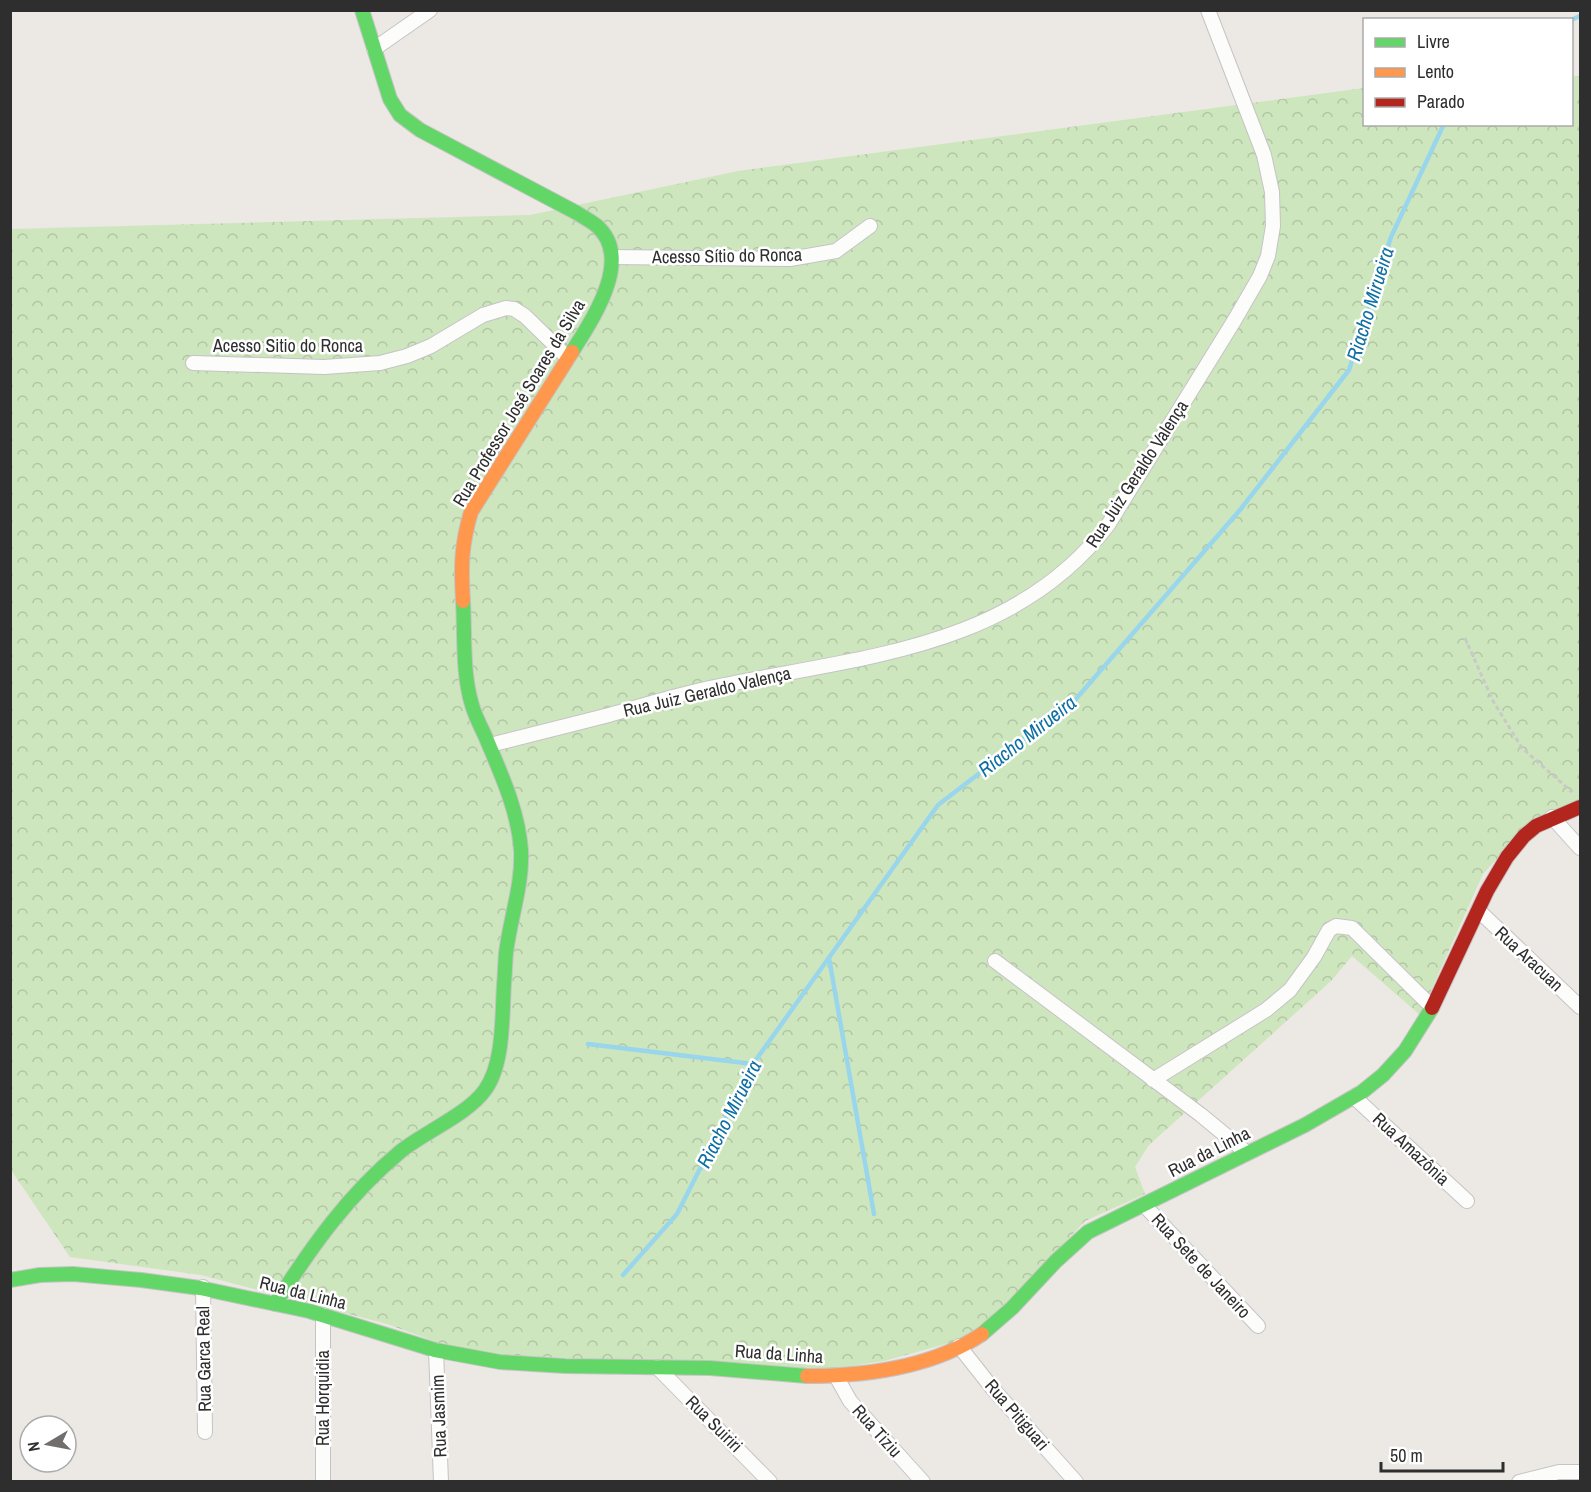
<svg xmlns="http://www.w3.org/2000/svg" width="1591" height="1492" font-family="'Archivo Narrow',sans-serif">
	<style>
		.forest { fill: url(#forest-crowns) }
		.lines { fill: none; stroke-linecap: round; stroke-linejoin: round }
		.stream { stroke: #99d6ec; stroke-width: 4.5 }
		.street-casing { stroke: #c5c4c5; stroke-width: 16 }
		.fast-casing { stroke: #c5c4c5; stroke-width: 16 }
		.slow-casing { stroke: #c5c4c5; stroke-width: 16 }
		.jam-casing { stroke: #c5c4c5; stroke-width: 16 }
		.path { stroke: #c9c9c8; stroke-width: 3; stroke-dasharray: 4.5 3; stroke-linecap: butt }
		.street { stroke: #fcfcfb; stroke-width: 14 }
		.fast { stroke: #63d668; stroke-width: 14 }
		.slow { stroke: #ff974d; stroke-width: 14 }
		.jam { stroke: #b3261e; stroke-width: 14 }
		.labels { text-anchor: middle; stroke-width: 5; stroke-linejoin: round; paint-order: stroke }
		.street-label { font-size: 18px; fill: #2e2e2e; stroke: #fff }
		.water-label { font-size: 20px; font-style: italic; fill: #0d6fa3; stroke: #fff }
	</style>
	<defs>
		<pattern id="forest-crowns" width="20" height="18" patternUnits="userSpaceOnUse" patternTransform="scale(1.5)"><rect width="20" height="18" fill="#cee6be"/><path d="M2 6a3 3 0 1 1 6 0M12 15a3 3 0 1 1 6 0" fill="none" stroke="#b1c6a4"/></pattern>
	</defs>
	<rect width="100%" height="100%" fill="#ece8e4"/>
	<path class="forest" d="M 1572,76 L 1580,76 L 1580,804 L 1524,829 L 1483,874 L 1420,1015 L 1352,956 L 1331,981 L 1149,1145 L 1135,1167 L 1145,1194 L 1085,1221 L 1002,1309 L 960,1340 L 884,1361 L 831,1369 L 499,1355 L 442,1344 L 387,1324 L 201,1275 L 70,1257 L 11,1170 L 10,229 L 530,215 L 738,171 L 1364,88 L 1364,124 L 1572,124 Z"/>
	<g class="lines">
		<path class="stream" d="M 1571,20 L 1580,16
			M 829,958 L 874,1214
			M 588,1044 L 753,1064
			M 623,1275 L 677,1214 L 753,1064 L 938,805 L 1075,700 L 1240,510 L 1349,370 L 1391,237 L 1444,124"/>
		<g class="street-casing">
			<path id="street" d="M 374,49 L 430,10
				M 612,257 L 790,259 L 836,251 L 870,226
				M 193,363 L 324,367 L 380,363 L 407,356 L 431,346 L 483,315 L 506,308 L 514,309 L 525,316 L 568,358
				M 490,745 C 529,735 569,725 609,715 C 641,706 673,696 705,689 C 850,657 1010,653 1108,525 L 1234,321 L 1260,276 L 1268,256 L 1273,226 L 1272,192 L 1264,155 L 1208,10
				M 1552,817 L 1580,848
				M 1478,910 L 1580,1007
				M 995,961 L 1201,1115 L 1247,1153
				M 1153,1080 L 1266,1010 L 1290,990 L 1314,957 L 1329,930 L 1336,926 L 1352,928 L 1432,1007
				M 1354,1097 L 1467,1201
				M 1144,1205 L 1258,1326
				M 203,1287 L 205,1432
				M 959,1346 L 993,1389 L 1076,1482
				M 436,1350 L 441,1482
				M 657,1367 L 770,1482
				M 836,1376 L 850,1401 L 923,1482
				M 323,1482 L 323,1315
				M 1519,1482 L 1559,1472 L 1580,1472"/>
		</g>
		<g class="fast-casing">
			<path id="fast" d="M 362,10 L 390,99 L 400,115 L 420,130 L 577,213 C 583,217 591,221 597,226 C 634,259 592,320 572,352
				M 10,1280 L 40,1275 L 73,1274 L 141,1280 L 200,1288 L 309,1311 L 435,1350 L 500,1362 L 565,1366 L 710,1368 L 807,1376
				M 275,1304 C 312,1246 348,1195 401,1151 C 425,1132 468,1114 485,1090 C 504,1064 502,1016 504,984 C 505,974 505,963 506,953 C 510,919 523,884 521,850 C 518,810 501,774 486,738 C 481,727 475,716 472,705 C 462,672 465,635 463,601
				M 982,1334 L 1012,1308 L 1056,1261 L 1088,1232 L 1305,1125 L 1362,1092 L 1383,1075 L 1405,1051 L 1432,1008"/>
		</g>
		<g class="slow-casing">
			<path id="slow" d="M 463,601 C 461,566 461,546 471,512 L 572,352
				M 807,1376 C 865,1376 933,1367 982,1334"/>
		</g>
		<g class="jam-casing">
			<path id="jam" d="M 1432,1008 L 1487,891 L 1507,857 L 1524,836 L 1536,826 L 1580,807"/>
		</g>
		<path class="path" d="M 1465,638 L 1493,701 L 1522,748 L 1572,792"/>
		<use href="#street" class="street"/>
		<use href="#fast" class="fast"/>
		<use href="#slow" class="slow"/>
		<use href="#jam" class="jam"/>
	</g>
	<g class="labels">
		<g class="street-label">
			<text transform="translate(727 256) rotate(-1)" y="6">Acesso Sítio do Ronca</text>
			<text x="288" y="352">Acesso Sitio do Ronca</text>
			<text transform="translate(519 403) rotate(-59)" y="6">Rua Professor José Soares da Silva</text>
			<text transform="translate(1137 474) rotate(-57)" y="6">Rua Juiz Geraldo Valença</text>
			<text transform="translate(707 692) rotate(-13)" y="6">Rua Juiz Geraldo Valença</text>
			<text transform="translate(1529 959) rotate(43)" y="6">Rua Aracuan</text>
			<text transform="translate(1411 1149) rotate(43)" y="6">Rua Amazônia</text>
			<text transform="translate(1209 1152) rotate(-27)" y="6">Rua da Linha</text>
			<text transform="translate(1201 1266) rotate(47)" y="6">Rua Sete de Janeiro</text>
			<text transform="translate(303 1293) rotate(14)" y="6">Rua da Linha</text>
			<text transform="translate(779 1354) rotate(4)" y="6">Rua da Linha</text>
			<text transform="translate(204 1359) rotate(-91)" y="6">Rua Garca Real</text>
			<text transform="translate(323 1398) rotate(-90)" y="6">Rua Horquidia</text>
			<text transform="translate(1017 1415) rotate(49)" y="6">Rua Pitiguari</text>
			<text transform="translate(439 1416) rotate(-92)" y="6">Rua Jasmim</text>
			<text transform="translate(714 1424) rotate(45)" y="6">Rua Suiriri</text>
			<text transform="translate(877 1431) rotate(48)" y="6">Rua Tiziu</text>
		</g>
		<g class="water-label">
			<text transform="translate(1370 304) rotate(-73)" y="7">Riacho Mirueira</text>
			<text transform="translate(1027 736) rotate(-38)" y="7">Riacho Mirueira</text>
			<text transform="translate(729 1114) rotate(-63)" y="7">Riacho Mirueira</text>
		</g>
	</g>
	<rect width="1591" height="1492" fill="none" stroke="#2e2e2e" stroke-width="24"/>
	<rect x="1363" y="18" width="210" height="108" fill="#ffffff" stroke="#ababab" stroke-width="1.5"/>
	<rect x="1375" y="38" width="30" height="9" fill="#63d668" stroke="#ababab" stroke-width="1.5"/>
	<text x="1417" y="48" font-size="18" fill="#2e2e2e">Livre</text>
	<rect x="1375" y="68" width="30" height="9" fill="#ff974d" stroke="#ababab" stroke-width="1.5"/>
	<text x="1417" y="78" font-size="18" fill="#2e2e2e">Lento</text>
	<rect x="1375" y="98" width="30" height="9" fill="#b3261e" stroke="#ababab" stroke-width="1.5"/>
	<text x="1417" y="108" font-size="18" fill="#2e2e2e">Parado</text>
	<g transform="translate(48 1444) rotate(260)"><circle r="28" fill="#ffffff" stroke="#ababab" stroke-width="1.5"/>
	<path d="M0-4.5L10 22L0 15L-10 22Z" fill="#706f6e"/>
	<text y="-9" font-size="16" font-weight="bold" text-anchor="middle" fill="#2e2e2e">N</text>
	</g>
	<path d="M1381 1462v9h122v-9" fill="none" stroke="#2e2e2e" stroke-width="3"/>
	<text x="1390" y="1462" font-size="18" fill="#2e2e2e" stroke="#ffffff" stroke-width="4.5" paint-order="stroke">50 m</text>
</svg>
